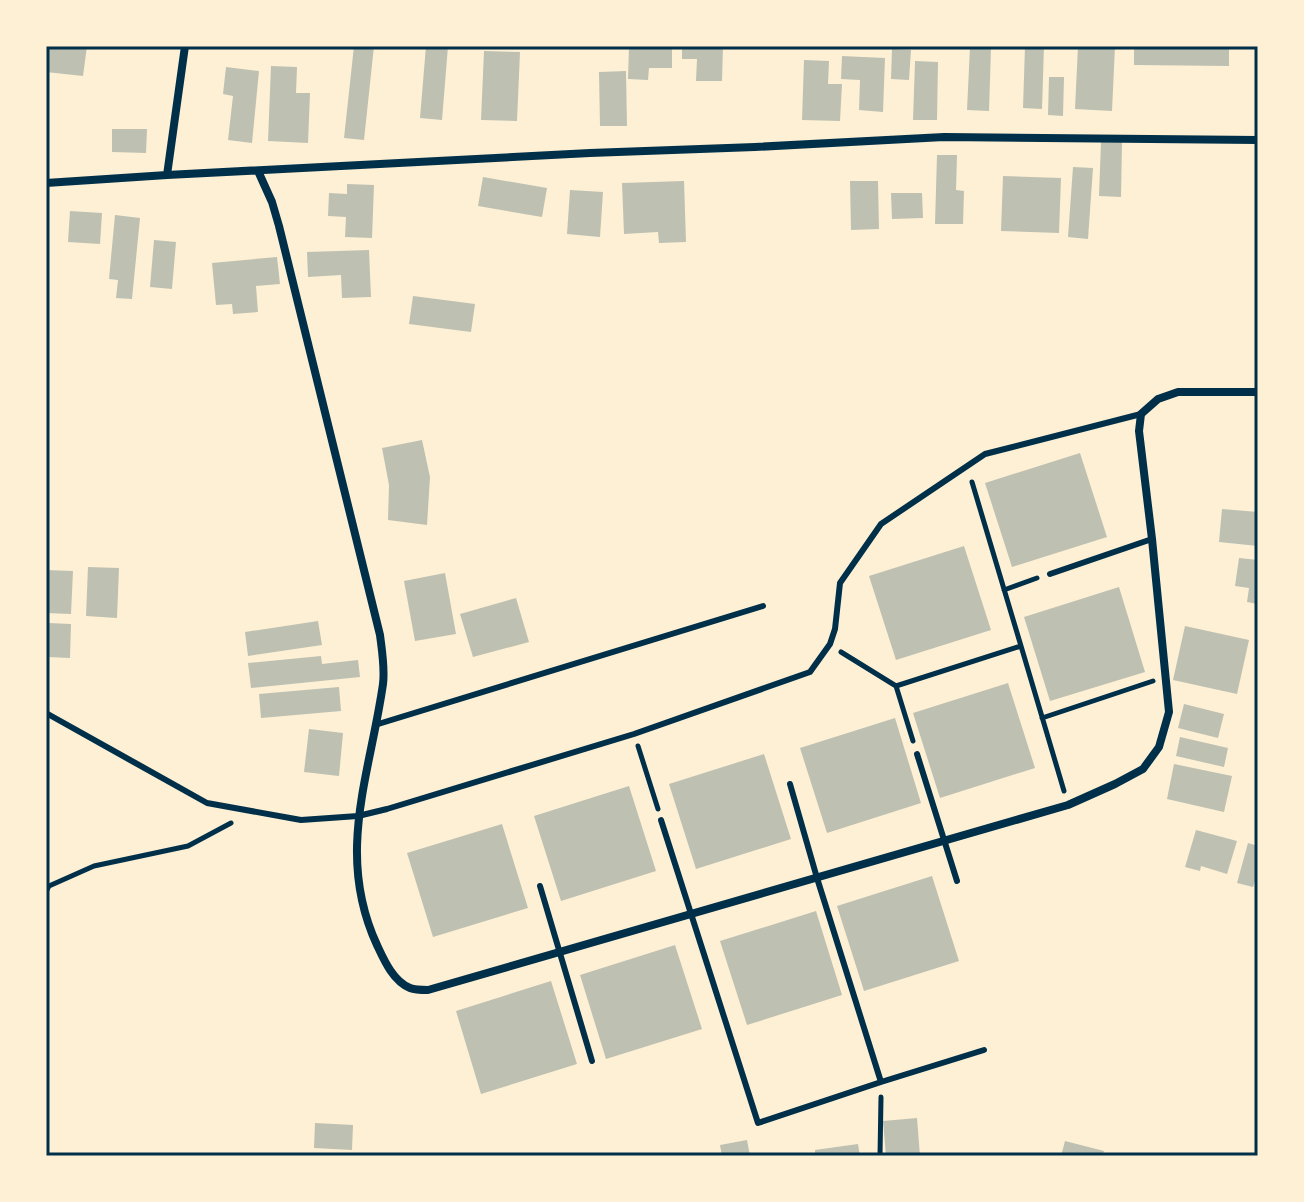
<svg xmlns="http://www.w3.org/2000/svg" width="1304" height="1202" font-family="Roboto,sans-serif">
	<style>
		.building { fill: #bec0b2 }
		.lines { fill: none; stroke-linecap: round; stroke-linejoin: round }
		.path { stroke: #003049; stroke-width: 5 }
		.service { stroke: #003049; stroke-width: 6 }
		.minor { stroke: #003049; stroke-width: 8 }
		.neatline { fill: none; stroke: #003049; stroke-width: 3 }
	</style>
	<rect width="100%" height="100%" fill="#fdf0d5"/>
	<path class="building" d="M 46,46 L 87,46 L 83,76 L 46,72 Z
		M 354,46 L 374,46 L 364,140 L 344,138 Z
		M 426,46 L 448,46 L 442,120 L 420,118 Z
		M 629,46 L 672,46 L 672,68 L 649,68 L 648,80 L 628,79 Z
		M 682,46 L 723,46 L 722,81 L 696,81 L 697,59 L 682,59 Z
		M 1025,46 L 1044,46 L 1042,109 L 1023,108 Z
		M 1078,46 L 1115,46 L 1112,111 L 1075,109 Z
		M 1134,46 L 1229,46 L 1229,66 L 1134,65 Z
		M 970,47 L 991,48 L 989,111 L 967,110 Z
		M 892,49 L 911,50 L 909,80 L 891,79 Z
		M 484,51 L 520,52 L 517,121 L 481,120 Z
		M 842,56 L 885,58 L 883,112 L 859,110 L 860,80 L 841,79 Z
		M 804,60 L 829,61 L 828,84 L 842,84 L 840,121 L 802,120 Z
		M 915,61 L 938,62 L 937,120 L 913,120 Z
		M 271,66 L 297,67 L 296,93 L 310,93 L 308,143 L 268,141 Z
		M 226,67 L 259,71 L 252,143 L 228,140 L 233,96 L 223,94 Z
		M 626,71 L 627,126 L 600,126 L 599,72 Z
		M 1049,77 L 1064,77 L 1063,116 L 1048,115 Z
		M 112,129 L 147,129 L 146,153 L 112,152 Z
		M 1101,142 L 1122,142 L 1121,197 L 1099,196 Z
		M 937,155 L 957,155 L 956,190 L 964,191 L 963,224 L 935,224 Z
		M 1073,167 L 1093,168 L 1088,239 L 1068,237 Z
		M 1003,176 L 1061,178 L 1059,233 L 1001,231 Z
		M 483,177 L 547,188 L 542,217 L 478,206 Z
		M 684,181 L 686,242 L 659,243 L 658,232 L 624,234 L 622,183 Z
		M 850,181 L 878,181 L 879,229 L 851,230 Z
		M 347,184 L 374,185 L 372,238 L 345,237 L 346,217 L 328,216 L 329,193 L 347,194 Z
		M 570,190 L 603,192 L 600,237 L 567,234 Z
		M 891,193 L 922,193 L 923,218 L 892,219 Z
		M 70,211 L 102,213 L 100,244 L 68,242 Z
		M 115,215 L 140,218 L 132,299 L 116,298 L 118,280 L 109,279 Z
		M 154,240 L 176,242 L 172,289 L 150,287 Z
		M 369,250 L 371,297 L 342,298 L 341,275 L 308,277 L 307,252 Z
		M 277,257 L 280,284 L 256,286 L 258,312 L 233,314 L 232,304 L 216,305 L 212,263 Z
		M 413,296 L 475,304 L 471,332 L 409,324 Z
		M 422,440 L 430,477 L 427,525 L 388,520 L 389,485 L 382,448 Z
		M 1080,453 L 1107,537 L 1012,567 L 985,483 Z
		M 1222,509 L 1258,512 L 1258,546 L 1219,542 Z
		M 964,546 L 991,630 L 896,660 L 869,576 Z
		M 1239,558 L 1258,560 L 1258,604 L 1247,602 L 1249,588 L 1235,586 Z
		M 88,567 L 119,568 L 117,618 L 86,616 Z
		M 46,570 L 73,571 L 71,614 L 46,613 Z
		M 445,573 L 456,634 L 415,641 L 404,581 Z
		M 1119,587 L 1145,672 L 1050,701 L 1024,617 Z
		M 516,598 L 529,642 L 473,657 L 460,614 Z
		M 318,621 L 322,645 L 248,656 L 245,632 Z
		M 48,623 L 71,624 L 70,658 L 47,657 Z
		M 1185,626 L 1249,640 L 1237,694 L 1173,680 Z
		M 321,656 L 322,664 L 358,660 L 360,677 L 251,688 L 248,663 Z
		M 1008,683 L 1035,768 L 940,798 L 913,713 Z
		M 339,687 L 341,711 L 261,718 L 259,694 Z
		M 1184,704 L 1224,714 L 1218,738 L 1178,728 Z
		M 895,718 L 921,803 L 827,833 L 800,748 Z
		M 309,729 L 343,733 L 339,776 L 304,772 Z
		M 1180,737 L 1228,748 L 1224,767 L 1176,756 Z
		M 764,754 L 791,839 L 696,869 L 669,784 Z
		M 1174,764 L 1232,776 L 1224,812 L 1167,799 Z
		M 629,786 L 656,871 L 561,901 L 534,816 Z
		M 502,824 L 528,908 L 433,937 L 407,853 Z
		M 1196,830 L 1237,841 L 1227,874 L 1201,866 L 1200,871 L 1185,867 Z
		M 1248,843 L 1258,846 L 1258,882 L 1255,881 L 1253,887 L 1237,883 Z
		M 932,876 L 959,961 L 864,991 L 837,906 Z
		M 816,911 L 842,995 L 747,1025 L 720,941 Z
		M 675,945 L 702,1029 L 606,1059 L 580,975 Z
		M 551,981 L 577,1064 L 481,1094 L 456,1011 Z
		M 917,1118 L 920,1156 L 886,1156 L 883,1121 Z
		M 315,1123 L 353,1125 L 352,1150 L 314,1148 Z
		M 747,1140 L 750,1156 L 722,1156 L 720,1145 Z
		M 1065,1141 L 1104,1151 L 1102,1156 L 1061,1156 Z
		M 858,1144 L 860,1156 L 815,1156 L 815,1150 Z"/>
	<g class="lines">
		<path class="path" d="M 972,482 L 1021,646
			M 1004,590 L 1037,578
			M 841,652 L 896,686 L 913,741
			M 896,686 L 1021,646 L 1064,791
			M 1042,718 L 1153,681
			M 638,746 L 658,809
			M 46,892 L 49,886 L 94,866 L 188,846 L 231,823
			M 880,1156 L 881,1097"/>
		<path class="service" d="M 1050,574 L 1152,539
			M 46,713 L 207,803 L 301,820 L 358,816 L 387,809 L 634,734 L 810,672 L 830,644 L 835,629 L 840,583 L 881,524 L 985,454 L 1141,414
			M 375,725 L 763,606
			M 917,754 L 957,881
			M 661,820 L 758,1123 L 881,1082 L 817,878 L 790,784
			M 540,886 L 592,1061
			M 881,1082 L 984,1050"/>
		<path class="minor" d="M 258,171 L 272,202 L 279,226 L 380,635 C 382,651 385,668 383,684 C 370,775 335,854 377,945 C 384,960 393,981 410,988 C 415,990 423,990 428,990 L 1068,805 L 1115,784 L 1143,769 L 1159,747 L 1169,712 L 1152,539 L 1139,431 L 1141,414 L 1158,399 L 1178,392 L 1258,392
			M 167,175 L 185,46
			M 46,183 L 167,175 L 590,153 L 755,147 L 944,137 L 1258,140"/>
	</g>
	<rect width="1304" height="1202" fill="none" stroke="#fdf0d5" stroke-width="96"/>
	<rect x="48" y="48" width="1208" height="1106" class="neatline"/>
</svg>
